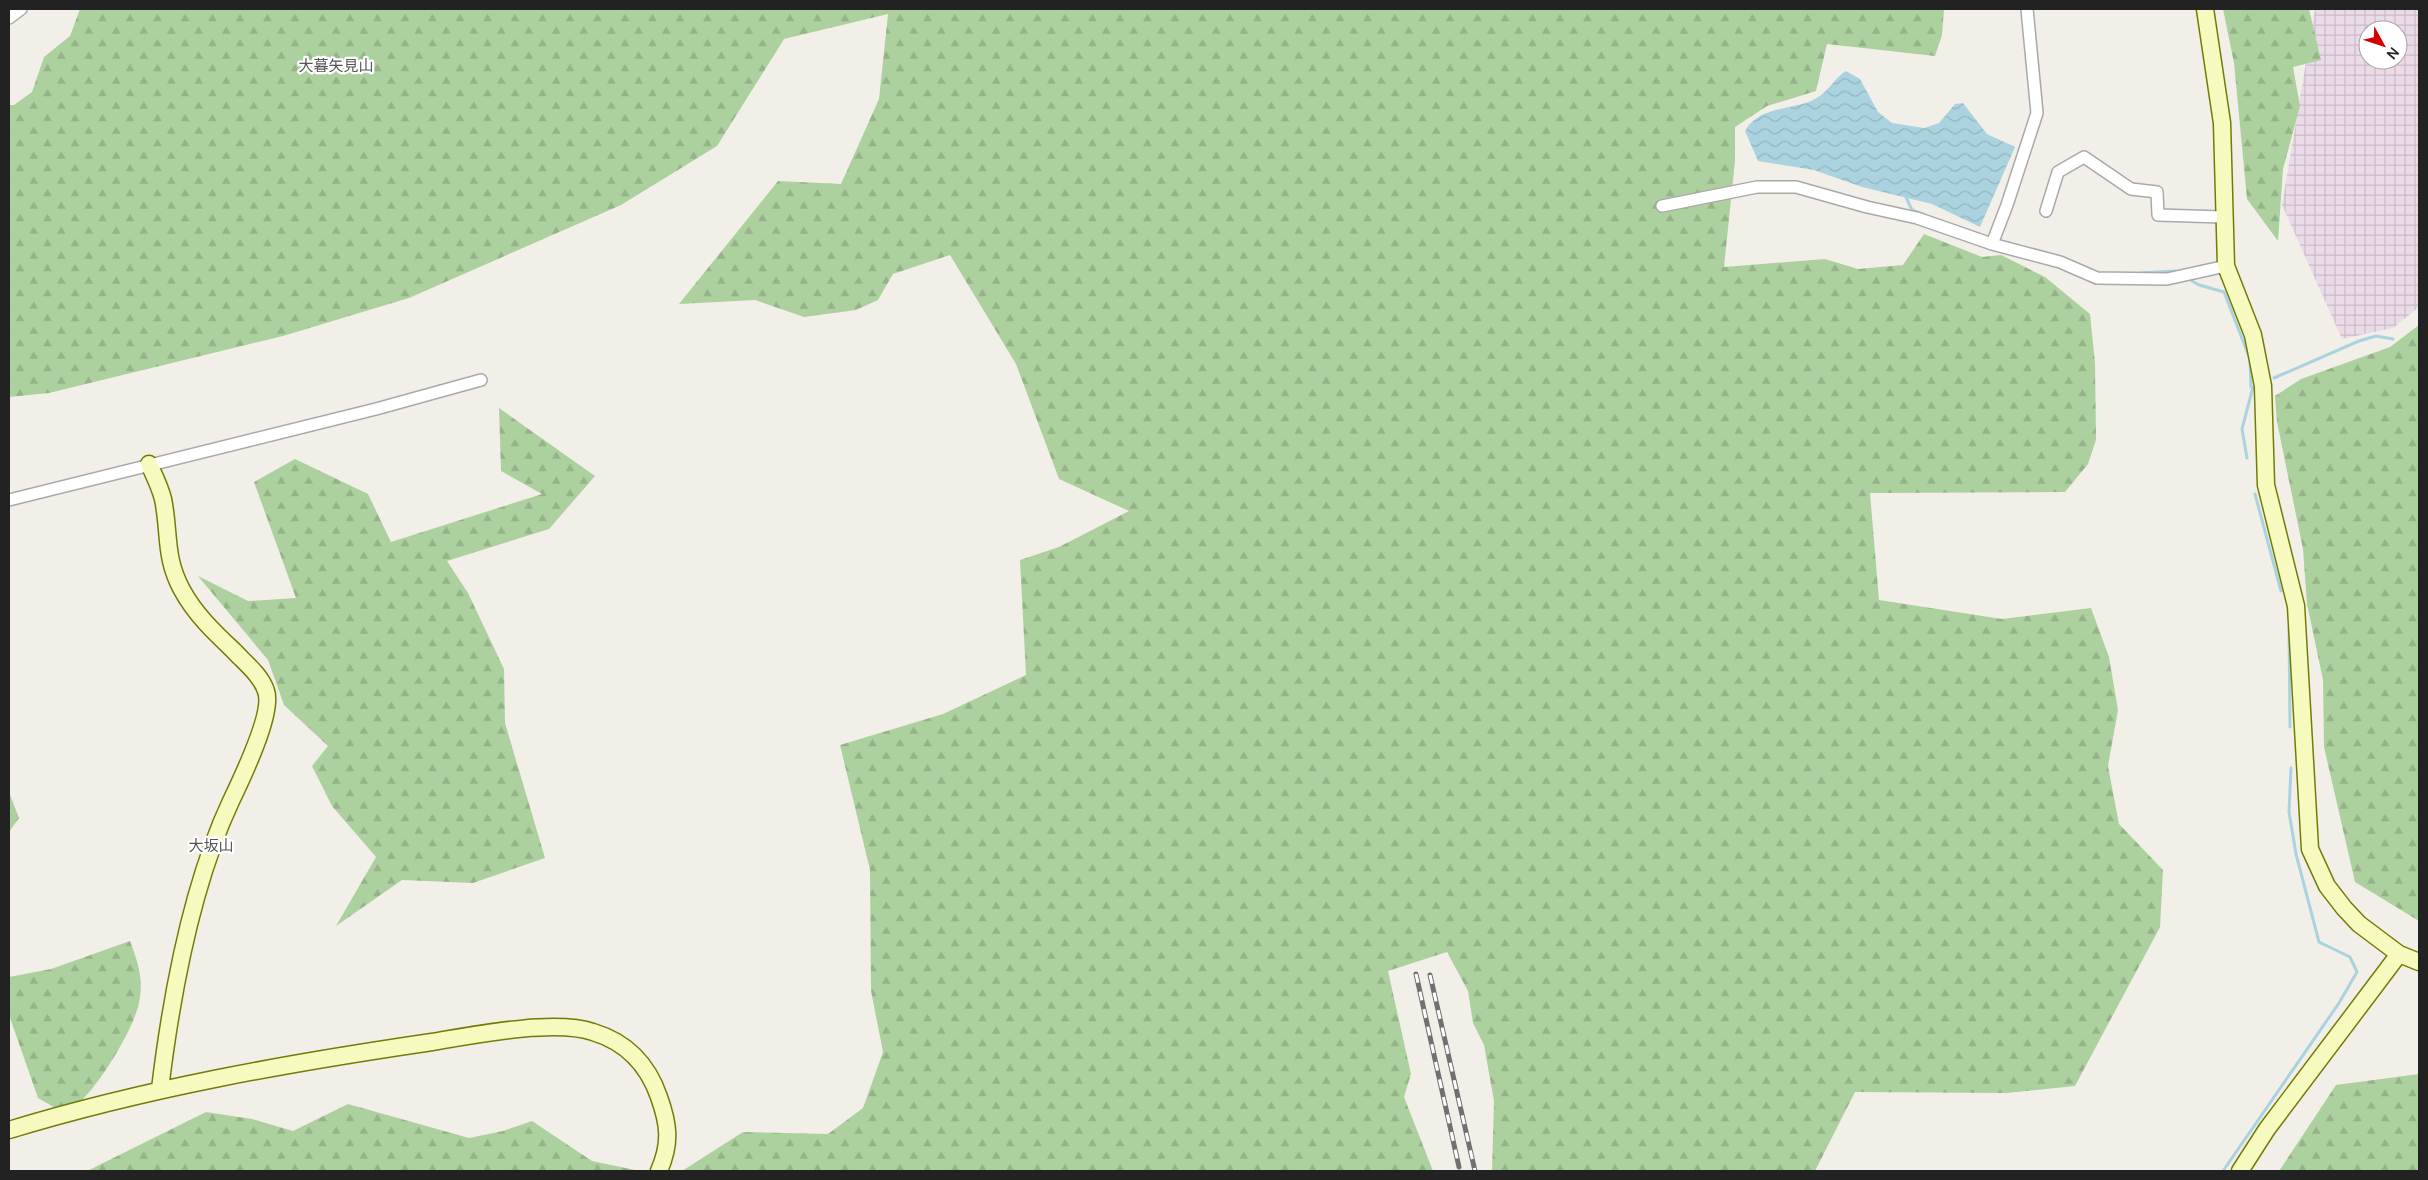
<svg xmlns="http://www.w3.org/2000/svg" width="2428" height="1180" font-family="Manrope,'Noto Sans JP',sans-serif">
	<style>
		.industrial { fill: url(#industrial-grid); fill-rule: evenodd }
		.forest { fill: url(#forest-firs) }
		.water { fill: url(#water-waves) }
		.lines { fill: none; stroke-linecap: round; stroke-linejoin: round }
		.stream { stroke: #aad3df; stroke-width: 3 }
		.street-casing { stroke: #a9a9a9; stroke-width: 14 }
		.secondary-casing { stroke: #707d05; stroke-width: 19 }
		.street { stroke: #fff; stroke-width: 11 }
		.secondary { stroke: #f7fabf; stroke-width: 16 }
		.rail-casing { stroke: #707070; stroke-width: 5 }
		.rail { stroke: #fff; stroke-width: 3; stroke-dasharray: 9; stroke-linecap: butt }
		.labels { text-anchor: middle; stroke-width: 4.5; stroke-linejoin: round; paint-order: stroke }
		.quarter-label { font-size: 15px; fill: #555; stroke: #fff }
	</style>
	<defs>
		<pattern id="industrial-grid" width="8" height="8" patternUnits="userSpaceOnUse" patternTransform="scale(1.25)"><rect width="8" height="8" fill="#ebdbe8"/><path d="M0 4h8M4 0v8" fill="none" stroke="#c9bcc7"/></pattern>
		<pattern id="forest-firs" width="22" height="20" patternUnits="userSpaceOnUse" patternTransform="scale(1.25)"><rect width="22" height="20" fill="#add19e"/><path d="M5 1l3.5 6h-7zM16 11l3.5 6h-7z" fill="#95b388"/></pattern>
		<pattern id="water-waves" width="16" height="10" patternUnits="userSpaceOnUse" patternTransform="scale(1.25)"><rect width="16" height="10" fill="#aad3df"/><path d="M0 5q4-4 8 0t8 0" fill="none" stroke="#92b5bf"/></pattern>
	</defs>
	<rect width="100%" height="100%" fill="#f2efe9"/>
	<path class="industrial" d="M 2315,9 L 2419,9 L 2419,307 L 2393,328 L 2342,339 L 2282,205 ZM 2368,30 L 2398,30 L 2398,60 L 2368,60 Z"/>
	<path class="forest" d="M 80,9 L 1944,9 L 1942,35 L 1935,56 L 1827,44 L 1816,91 L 1767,106 L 1735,127 L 1735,161 L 1724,267 L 1825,259 L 1858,269 L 1903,265 L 1924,234 L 1982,257 L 2001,255 L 2045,277 L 2090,314 L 2095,363 L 2096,440 L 2088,464 L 2065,492 L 1870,493 L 1879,600 L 2002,619 L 2091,608 L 2109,657 L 2118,710 L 2108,766 L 2119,824 L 2163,870 L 2160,927 L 2075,1086 L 2007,1093 L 1855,1092 L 1815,1171 L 1492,1171 L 1494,1101 L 1484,1045 L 1473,1023 L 1468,991 L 1447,952 L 1388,971 L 1411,1074 L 1404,1097 L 1433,1171 L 682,1171 L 743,1132 L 828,1134 L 863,1108 L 883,1052 L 871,991 L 870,870 L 840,745 L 943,714 L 1026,675 L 1020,560 L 1059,547 L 1129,511 L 1059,479 L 1016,364 L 950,255 L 893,274 L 878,300 L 856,310 L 804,317 L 755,300 L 679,304 L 778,181 L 841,184 L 879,99 L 888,14 L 784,39 L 717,146 L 621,205 L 409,298 L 283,336 L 49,393 L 9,397 L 9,105 L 14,105 L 32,92 L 44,57 L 70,36 Z
		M 2223,9 L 2309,9 L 2321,60 L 2293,67 L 2300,106 L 2283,169 L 2278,241 L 2247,199 L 2234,63 Z
		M 2419,325 L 2419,921 L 2355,882 L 2324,747 L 2323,680 L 2307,604 L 2303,549 L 2277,422 L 2275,396 L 2301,379 L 2390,347 Z
		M 499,408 L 595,476 L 549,529 L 447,561 L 468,593 L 504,669 L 505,723 L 545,858 L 473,883 L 402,880 L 336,926 L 376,857 L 332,806 L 312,766 L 328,746 L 284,705 L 268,660 L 198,576 L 248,601 L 296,598 L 254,482 L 295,459 L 368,494 L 391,542 L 542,494 L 501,471 Z
		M 9,792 L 19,818 L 9,832 Z
		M 130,941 C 137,960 143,976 140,997 C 138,1023 100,1084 80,1102 C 76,1106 69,1109 64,1113 L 38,1098 L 9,1015 L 9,977 L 51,969 Z
		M 2419,1074 L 2419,1171 L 2279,1171 L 2336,1085 Z
		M 348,1104 L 469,1138 L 503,1131 L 532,1121 L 592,1161 L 640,1171 L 87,1171 L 206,1112 L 252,1119 L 293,1131 Z"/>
	<path class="water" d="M 1846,71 L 1860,79 L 1878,112 L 1892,123 L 1924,128 L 1939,123 L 1955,104 L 1963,103 L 1987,134 L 2015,147 L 1980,227 L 1932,204 L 1862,187 L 1814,170 L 1758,161 L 1745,131 C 1758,107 1789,110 1811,101 C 1828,94 1833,79 1846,71 Z"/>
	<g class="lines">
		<path class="stream" d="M 1905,195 L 1912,210 L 1925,215
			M 2141,273 L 2175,271
			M 2192,281 L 2199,285 L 2224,292 L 2250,359 L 2251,387
			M 2274,378 L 2359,341 L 2376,336 L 2393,339
			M 2247,458 L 2242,429 L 2253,387
			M 2255,494 L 2281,591
			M 2289,629 L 2290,727
			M 2223,1171 L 2339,1003 L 2357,972 L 2350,957 L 2319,942 L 2296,854 L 2289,812 L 2291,768"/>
		<g class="street-casing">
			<path id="street" d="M 9,18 L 21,9
				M 1662,206 L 1757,187 L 1796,187 L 1867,207 L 1917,218 L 1992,244 L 2060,262 L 2097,278 L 2167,279 L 2226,266
				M 2046,211 L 2058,172 L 2084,157 L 2131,189 L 2157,192 L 2158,215 L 2223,217
				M 1992,244 L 2007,205 L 2037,113 L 2027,9
				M 9,500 L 376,409 L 481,380"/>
		</g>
		<g class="secondary-casing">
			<path id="secondary" d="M 2205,9 L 2222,123 L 2226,266 L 2253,335 L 2263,386 L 2266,485 L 2296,606 L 2310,849 L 2327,886 L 2344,908 L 2359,924 L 2399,954 L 2419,962
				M 149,464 C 154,475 160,487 163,499 C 170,533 164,557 182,590 C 195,614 214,632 233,650 C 244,662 261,675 266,691 C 274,712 241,780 231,801 C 192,884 171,998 160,1089
				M 9,1130 C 147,1088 289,1063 432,1042 C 474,1035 554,1019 593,1032 C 626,1042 648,1065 659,1097 C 669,1125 671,1143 659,1171
				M 2240,1171 L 2267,1129 L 2399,954"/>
		</g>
		<use href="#street" class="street"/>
		<use href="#secondary" class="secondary"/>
		<g class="rail-casing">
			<path id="rail" d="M 1416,974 L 1459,1167
				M 1430,975 L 1475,1171"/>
		</g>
		<use href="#rail" class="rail"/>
	</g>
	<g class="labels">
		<g class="quarter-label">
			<text x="336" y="71">大暮矢見山</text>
			<text x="211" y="851">大坂山</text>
		</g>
	</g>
	<rect width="2428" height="1180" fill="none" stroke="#222222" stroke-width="20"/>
	<g transform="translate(2383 45) rotate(130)"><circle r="24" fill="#ffffff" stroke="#a7a7a7"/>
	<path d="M0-4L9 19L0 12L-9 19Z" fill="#d40000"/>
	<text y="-8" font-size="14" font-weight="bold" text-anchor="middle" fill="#222222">N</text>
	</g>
</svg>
